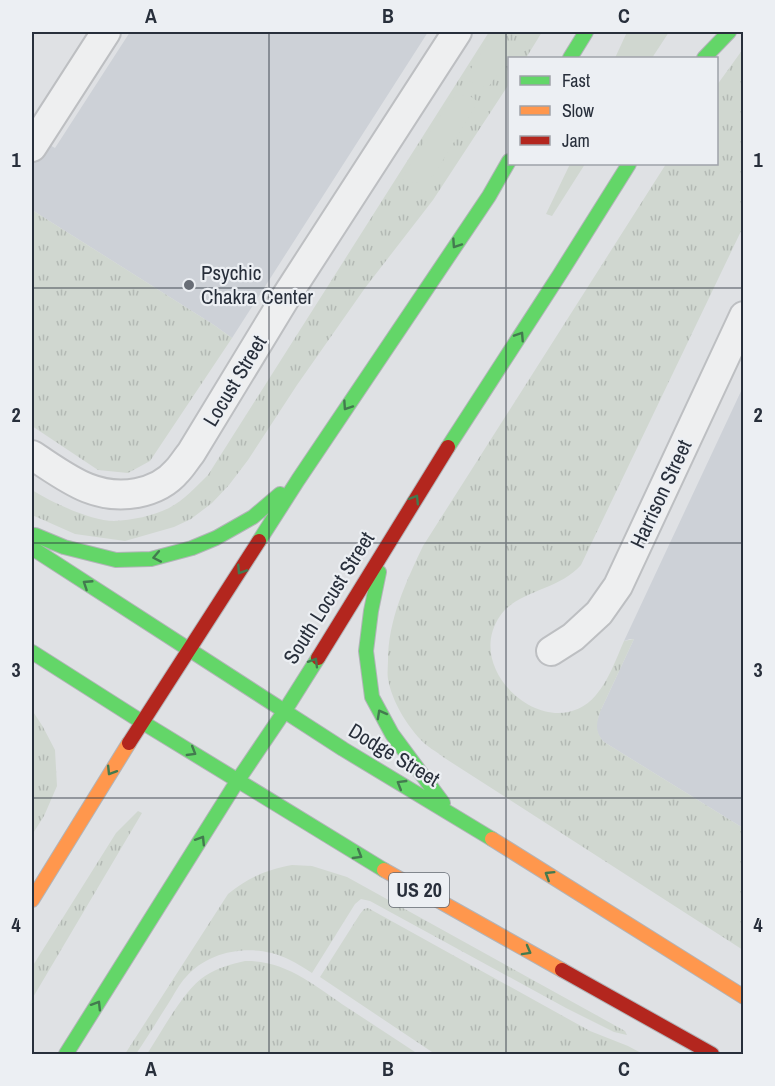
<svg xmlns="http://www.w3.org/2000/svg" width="775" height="1086" font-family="'Archivo Narrow',sans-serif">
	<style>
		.built { fill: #cdd1d7 }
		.grass { fill: url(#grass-tufts) }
		.green { fill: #d0d7d0 }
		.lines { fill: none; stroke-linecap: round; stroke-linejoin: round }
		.street-casing { stroke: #bdbfc2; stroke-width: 32 }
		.fast-casing { stroke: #b2b4b8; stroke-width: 16 }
		.slow-casing { stroke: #b2b4b8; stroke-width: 16 }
		.jam-casing { stroke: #b2b4b8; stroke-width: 16 }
		.street { stroke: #eeeff0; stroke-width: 28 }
		.fast { stroke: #63d668; stroke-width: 14 }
		.slow { stroke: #ff974d; stroke-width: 14 }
		.jam { stroke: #b3261e; stroke-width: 14 }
		.oneway { stroke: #437a4f }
		.grid { fill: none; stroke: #282f3b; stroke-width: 1.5; stroke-opacity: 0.55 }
		.poi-dot { fill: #686d76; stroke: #eceff3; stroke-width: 2 }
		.labels { text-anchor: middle; stroke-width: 4.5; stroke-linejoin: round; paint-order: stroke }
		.shield { fill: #eceff3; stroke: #636972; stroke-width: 1.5 }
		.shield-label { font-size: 20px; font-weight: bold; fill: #282f3b }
		.poi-label { font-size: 21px; fill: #282f3b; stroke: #eceff3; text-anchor: start }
		.street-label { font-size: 21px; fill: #282f3b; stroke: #eceff3 }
		.neatline { fill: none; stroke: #282f3b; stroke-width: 2 }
		.grid-label { font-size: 20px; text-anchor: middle; font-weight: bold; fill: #282f3b }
	</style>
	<defs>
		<pattern id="grass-tufts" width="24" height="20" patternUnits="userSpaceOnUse" patternTransform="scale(1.5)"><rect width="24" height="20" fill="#d0d7d0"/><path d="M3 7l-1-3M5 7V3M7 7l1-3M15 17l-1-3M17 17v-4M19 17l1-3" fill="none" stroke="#b3b9b4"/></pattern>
	</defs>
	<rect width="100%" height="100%" fill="#dfe1e4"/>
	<path class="built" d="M 130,32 L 428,32 L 232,338 L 214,325 L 32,210 L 32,135 L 55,148 Z
		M 743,387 L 743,828 L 604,742 L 599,736 L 596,728 L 597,721 L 600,712 L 634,639 L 630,639 L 624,641 Z"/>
	<path class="grass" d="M 489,32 L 542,32 L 526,58 L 509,58 L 509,84 L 433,200 L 365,288 L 297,385 L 248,460 L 229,485 L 212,503 L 191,519 L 174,527 L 125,541 L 75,534 L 32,515 L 32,490 C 51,502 91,521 114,521 C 132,520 153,516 169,508 C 184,500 196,487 208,475 Z
		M 743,49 L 743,227 L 581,565 C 558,591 518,590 500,616 C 461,672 551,748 596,695 C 609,680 616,659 624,641 L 634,639 L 600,712 C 596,724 595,732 604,742 L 743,828 L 743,950 L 443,757 C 436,751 427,747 421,740 C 406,724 392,701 388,679 C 387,673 388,667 388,661 C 388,620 406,582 423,546 L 666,164 L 716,164 L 717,85 Z
		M 32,210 L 214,325 L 232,338 L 150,461 L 128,473 L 98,470 L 32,426 Z
		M 32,710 L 43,727 L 55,750 L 57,786 L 44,816 L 32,835 Z
		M 138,811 L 142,813 L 32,999 L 32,967 L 116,833 Z
		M 292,865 L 312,866 L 347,877 L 625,1031 L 627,1035 L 614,1032 L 566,1008 L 370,901 L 361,899 L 355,904 L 312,973 C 304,968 297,963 288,959 C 256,943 210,949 186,977 C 179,984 174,995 168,1004 C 157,1021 147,1038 136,1054 L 125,1054 L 228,894 C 249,877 266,870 292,865 Z
		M 368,908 L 590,1031 L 628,1046 L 643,1054 L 435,1054 L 320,977 L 360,914 L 364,909 Z
		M 245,961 C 286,960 315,986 348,1008 C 371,1023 395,1039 418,1054 L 147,1054 C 161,1033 184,989 205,976 C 217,968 231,964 245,961 Z"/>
	<path class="green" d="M 494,32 L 509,32 C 498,49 508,47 505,60 C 503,67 494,79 490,85 C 481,88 474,85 467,79 L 469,72 Z
		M 627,32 L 669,32 L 652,58 L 615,58 Z
		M 463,95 L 470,96 L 478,102 L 436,172 C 424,186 417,184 401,179 L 449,102 L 456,96 Z
		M 570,164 L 585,164 L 552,216 L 546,214 Z"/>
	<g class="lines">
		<g class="street-casing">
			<path id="street" d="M 32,147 L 106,32
				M 32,455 C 66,477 94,501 137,493 C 152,490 167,483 177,471 C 182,466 186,459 191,453 L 287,295 L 457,32
				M 551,651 L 573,637 L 599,613 L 618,586 L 744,316"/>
		</g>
		<g class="fast-casing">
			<path id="fast" d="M 570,58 L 586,32
				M 704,58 L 729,32
				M 448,447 L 560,274 L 629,164
				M 35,535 L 64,547 L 116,560 L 151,559 L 192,548 L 216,538 L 253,517 L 280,494
				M 259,541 L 298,480 L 489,196 L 509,161
				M 32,548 L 343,749 L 492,839
				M 379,572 L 371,611 L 366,651 L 372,697 L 392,734 L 443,803
				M 32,652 L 142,722 L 384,870
				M 66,1054 L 238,780 L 284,712 L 318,658"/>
		</g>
		<g class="slow-casing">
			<path id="slow" d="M 492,839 L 744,997
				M 384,870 L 562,970
				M 32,900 L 129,743"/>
		</g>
		<g class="jam-casing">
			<path id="jam" d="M 318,658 L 448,447
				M 129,743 L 259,541
				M 562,970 L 712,1054"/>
		</g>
		<use href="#street" class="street"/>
		<use href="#fast" class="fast"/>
		<use href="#slow" class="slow"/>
		<use href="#jam" class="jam"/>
	</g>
	<defs><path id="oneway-chevron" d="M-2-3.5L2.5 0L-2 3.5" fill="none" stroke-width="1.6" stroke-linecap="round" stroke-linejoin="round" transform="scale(1.5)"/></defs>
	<g class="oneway">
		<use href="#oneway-chevron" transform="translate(456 244) rotate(124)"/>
		<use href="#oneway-chevron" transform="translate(520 336) rotate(-57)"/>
		<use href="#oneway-chevron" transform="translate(347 406) rotate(124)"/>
		<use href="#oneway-chevron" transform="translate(415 499) rotate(-58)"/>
		<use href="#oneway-chevron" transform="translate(157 557) rotate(169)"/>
		<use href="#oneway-chevron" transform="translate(241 570) rotate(123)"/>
		<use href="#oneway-chevron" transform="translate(87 584) rotate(-147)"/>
		<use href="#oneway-chevron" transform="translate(314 662) rotate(-59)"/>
		<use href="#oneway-chevron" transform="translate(381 714) rotate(-119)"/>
		<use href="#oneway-chevron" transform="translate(192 752) rotate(31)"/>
		<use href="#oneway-chevron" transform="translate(111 771) rotate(122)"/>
		<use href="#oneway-chevron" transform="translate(401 784) rotate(-149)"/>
		<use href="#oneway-chevron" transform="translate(201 840) rotate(-58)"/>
		<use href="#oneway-chevron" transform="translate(358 855) rotate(31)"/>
		<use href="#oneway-chevron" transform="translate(549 875) rotate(-148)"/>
		<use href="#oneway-chevron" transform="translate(527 951) rotate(29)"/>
		<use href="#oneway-chevron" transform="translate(97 1005) rotate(-58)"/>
	</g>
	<path class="grid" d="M 269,32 L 269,1054M 506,32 L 506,1054M 32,288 L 744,288M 32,543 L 744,543M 32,798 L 744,798"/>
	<circle class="poi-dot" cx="189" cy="285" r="6"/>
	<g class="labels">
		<rect class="shield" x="389" y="873" width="60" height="34" rx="4.5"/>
		<g class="shield-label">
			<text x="419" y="897">US 20</text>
		</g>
		<g class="poi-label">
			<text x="201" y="280">Psychic<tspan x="201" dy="24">Chakra Center</tspan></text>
		</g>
		<g class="street-label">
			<text transform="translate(235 381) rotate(-59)" y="7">Locust Street</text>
			<text transform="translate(661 494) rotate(-65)" y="7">Harrison Street</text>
			<text transform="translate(329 598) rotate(-58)" y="7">South Locust Street</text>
			<text transform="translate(394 755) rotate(31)" y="7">Dodge Street</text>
		</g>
	</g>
	<rect width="775" height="1086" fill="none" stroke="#eceff3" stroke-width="66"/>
	<rect x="508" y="57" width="210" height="108" fill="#eceff3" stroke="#9ea2a9" stroke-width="1.5"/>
	<rect x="520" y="76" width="30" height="9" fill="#63d668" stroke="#9ea2a9" stroke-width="1.5"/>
	<text x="562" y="87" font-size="18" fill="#282f3b">Fast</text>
	<rect x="520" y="106" width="30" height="9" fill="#ff974d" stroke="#9ea2a9" stroke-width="1.5"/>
	<text x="562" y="117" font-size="18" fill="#282f3b">Slow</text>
	<rect x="520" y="136" width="30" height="9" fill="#b3261e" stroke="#9ea2a9" stroke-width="1.5"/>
	<text x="562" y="147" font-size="18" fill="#282f3b">Jam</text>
	<rect x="33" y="33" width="709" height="1020" class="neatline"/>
	<g class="grid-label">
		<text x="151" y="23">A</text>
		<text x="388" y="23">B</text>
		<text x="624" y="23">C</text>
		<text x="16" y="167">1</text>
		<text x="758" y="167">1</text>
		<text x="16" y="422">2</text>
		<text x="758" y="422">2</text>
		<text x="16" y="677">3</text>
		<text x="758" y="677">3</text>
		<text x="16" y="932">4</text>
		<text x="758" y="932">4</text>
		<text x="151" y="1076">A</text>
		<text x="388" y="1076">B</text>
		<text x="624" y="1076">C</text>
	</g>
</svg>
